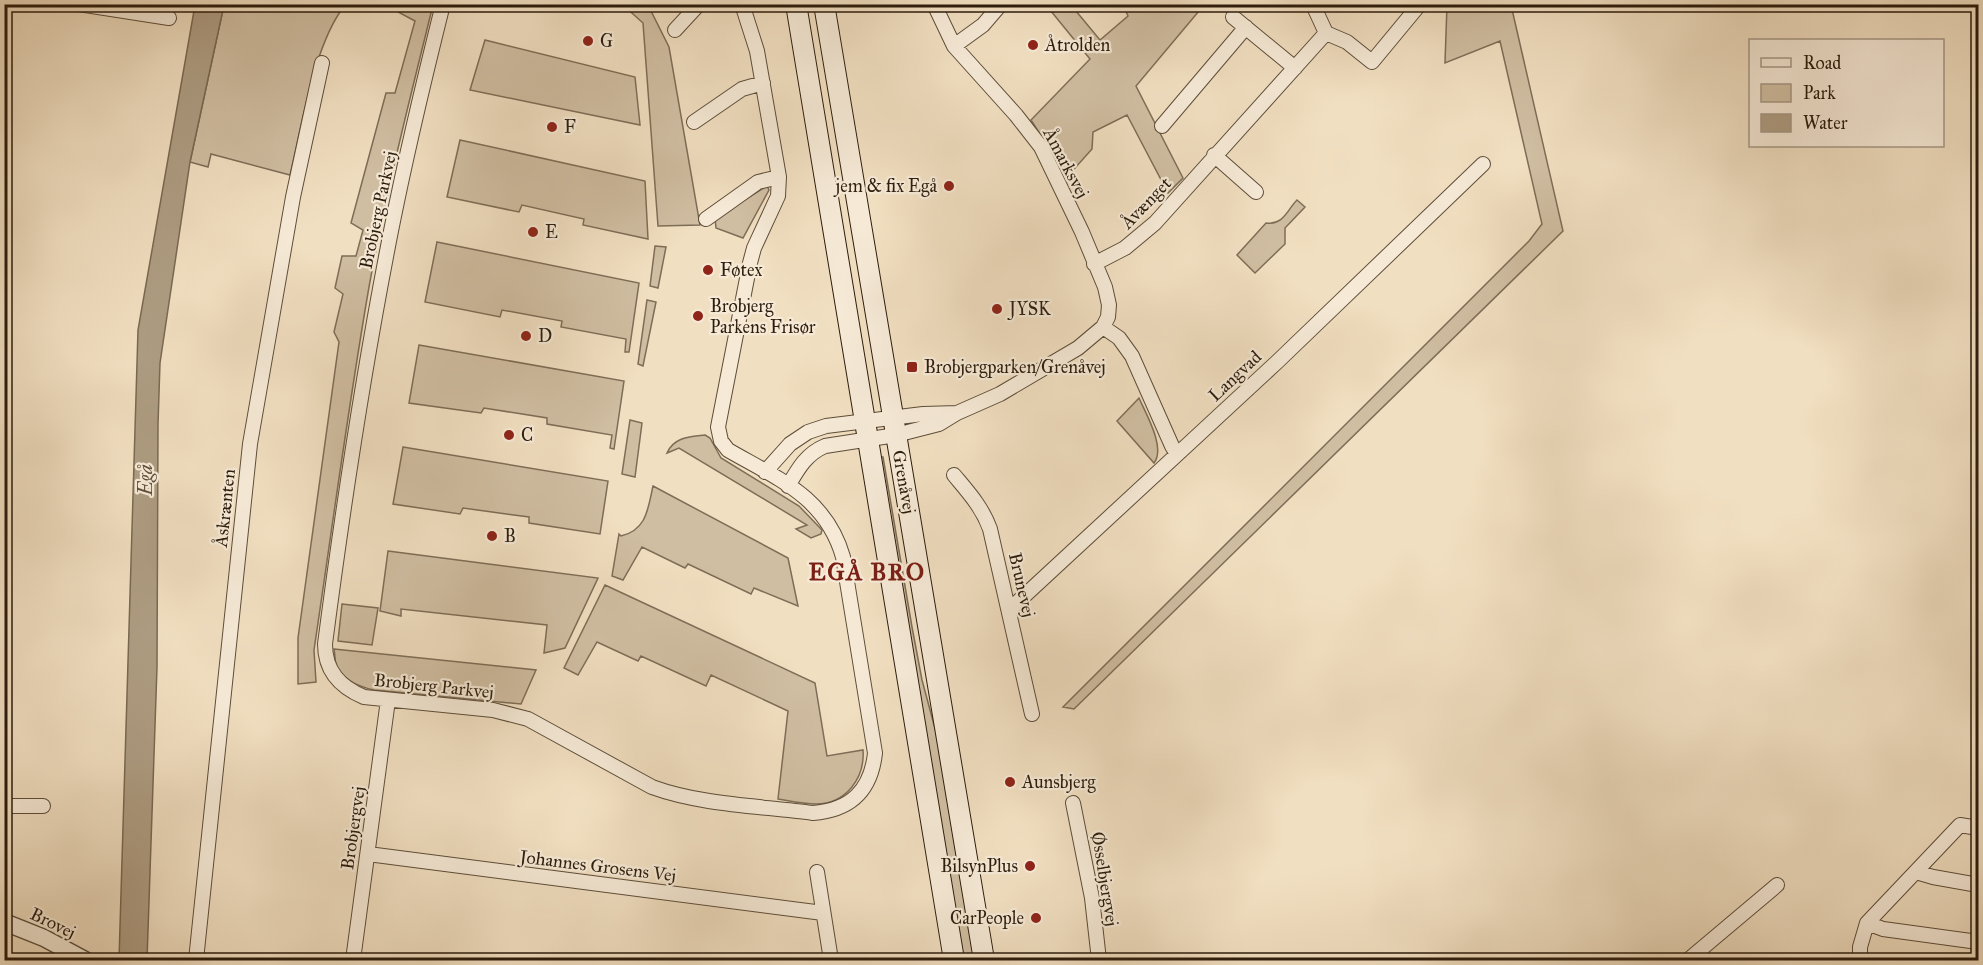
<svg xmlns="http://www.w3.org/2000/svg" width="1983" height="965" font-family="'IM FELL Great Primer',serif">
	<style>
		.green { fill: #d0bea2; stroke: #7e6d57; stroke-width: 1.5 }
		.water { fill: #ae9d83; stroke: #7a6953; stroke-width: 1.5 }
		.lines { fill: none; stroke-linecap: round; stroke-linejoin: round }
		.minor-casing { stroke: #5d4d39; stroke-width: 16 }
		.tertiary-casing { stroke: #5d4d39; stroke-width: 19 }
		.secondary-casing { stroke: #2c1c0c; stroke-width: 22 }
		.minor { stroke: #f6ead7; stroke-width: 14 }
		.tertiary { stroke: #f6ead7; stroke-width: 16 }
		.secondary { stroke: #f6ead7; stroke-width: 20 }
		.poi-dot { fill: #8f2418; stroke: #f6ead7; stroke-width: 2 }
		.labels { text-anchor: middle; stroke-width: 4.5; stroke-linejoin: round; paint-order: stroke }
		.poi-label { font-size: 18px; fill: #2c1c0c; stroke: #f6ead7; text-anchor: start }
		.street-label { font-size: 18px; fill: #2c1c0c; stroke: #f6ead7 }
		.water-label { font-size: 20px; font-style: italic; fill: #60503c; stroke: #f6ead7 }
		.district-label { font-size: 24px; font-weight: bold; letter-spacing: 1.5px; fill: #7a1f14; stroke: #f6ead7 }
	</style>
	<rect width="100%" height="100%" fill="#f1dfc1"/>
	<filter id="stains"><feTurbulence type="fractalNoise" baseFrequency=".00333" numOctaves="4"/><feColorMatrix values="0 0 0 0 .2 0 0 0 0 .09 0 0 0 0 .02 0 0 0 .5 -.17"/></filter>
	<radialGradient id="worn" r=".72"><stop offset=".6" stop-color="#630" stop-opacity="0"/><stop offset="1" stop-color="#630" stop-opacity=".3"/></radialGradient>
	<path class="green" d="M 224,5 L 345,5 C 314,44 302,125 290,175 L 211,154 L 208,167 L 190,162 Z
		M 401,5 L 433,5 C 410,98 386,192 369,287 C 348,408 332,529 314,650 L 316,682 L 298,684 L 298,638 L 339,342 L 334,332 L 343,294 L 335,288 L 342,256 L 356,256 L 363,230 L 351,223 L 386,93 L 395,93 L 415,21 L 398,12 Z
		M 623,5 L 648,5 L 669,47 L 700,225 L 658,226 L 643,23 Z
		M 1046,5 L 1071,5 L 1100,40 L 1128,16 L 1125,9 L 1129,5 L 1204,5 L 1136,86 L 1183,178 L 1168,193 L 1127,115 L 1093,132 L 1092,149 L 1067,177 L 1031,120 L 1090,59 Z
		M 1447,5 L 1511,5 L 1563,231 L 1074,709 L 1063,707 L 1529,241 L 1542,224 L 1500,41 L 1445,63 Z
		M 485,40 L 635,77 L 640,125 L 470,90 Z
		M 460,140 L 645,181 L 648,239 L 583,225 L 584,219 L 522,205 L 519,212 L 447,197 Z
		M 767,186 L 769,190 L 743,238 L 716,228 L 715,218 Z
		M 1297,200 L 1305,207 L 1285,228 L 1285,244 L 1255,273 L 1237,255 L 1266,223 C 1284,225 1287,210 1297,200 Z
		M 437,242 L 639,283 L 629,352 L 625,352 L 626,339 L 561,327 L 562,321 L 502,310 L 500,317 L 425,302 Z
		M 655,246 L 666,247 L 658,288 L 650,286 Z
		M 647,300 L 656,302 L 643,366 L 638,364 Z
		M 419,345 L 624,381 L 614,449 L 610,448 L 612,435 L 547,424 L 547,418 L 484,408 L 481,413 L 409,403 Z
		M 1139,398 C 1146,414 1166,448 1154,463 L 1117,421 Z
		M 630,420 L 642,423 L 635,477 L 622,474 Z
		M 705,435 L 710,438 L 721,458 L 799,506 L 822,530 L 821,534 L 811,538 L 796,529 L 807,525 L 679,448 L 667,453 C 674,437 689,437 705,435 Z
		M 403,447 L 608,481 L 600,534 L 529,523 L 529,517 L 463,508 L 460,514 L 393,504 Z
		M 880,457 L 883,457 L 912,627 L 922,680 L 937,736 L 975,960 L 963,960 Z
		M 653,486 L 788,558 L 798,606 L 754,588 L 751,594 L 688,564 L 685,568 L 642,547 L 623,580 L 612,576 L 619,534 L 621,536 C 647,530 648,508 653,486 Z
		M 388,551 L 598,578 L 565,648 L 544,653 L 547,625 L 401,609 L 401,616 L 380,611 Z
		M 605,585 L 815,683 L 827,756 L 863,750 C 865,778 846,804 816,804 C 804,804 790,801 778,799 L 788,711 L 711,675 L 706,686 L 641,656 L 638,661 L 597,642 L 578,675 L 564,668 Z
		M 342,604 L 378,608 L 372,645 L 338,641 Z
		M 334,649 L 536,670 L 521,704 L 374,690 C 360,687 343,680 336,665 C 335,661 335,654 334,649 Z"/>
	<path class="water" d="M 195,5 L 224,5 L 190,162 L 160,363 L 158,424 L 157,667 L 147,960 L 119,960 L 138,330 Z"/>
	<g class="lines">
		<g class="minor-casing">
			<path id="minor" d="M 79,4 L 169,18
				M 443,4 C 424,80 406,155 391,231 C 364,368 343,506 325,644 C 325,671 340,687 364,697 L 493,710 L 528,719 L 652,787 C 701,805 761,806 813,813 C 851,810 871,790 875,753 L 843,557 C 826,497 778,479 728,450 L 721,441 L 718,427 L 750,263 L 754,248 L 778,196 L 779,177 L 757,51 L 742,4
				M 1311,4 L 1314,7 L 1326,33 L 1347,42 L 1372,62 L 1420,4
				M 1233,17 L 1295,68
				M 675,30 L 699,4
				M 954,46 L 983,25 L 1001,4
				M 694,122 L 742,89 L 763,83
				M 1162,126 L 1246,27
				M 1214,155 L 1256,192
				M 706,219 L 758,182 L 779,177
				M 1094,264 L 1125,248 L 1155,223 L 1326,33
				M 1103,327 L 1119,338 L 1132,356 L 1172,446 L 1177,454
				M 765,472 L 790,444 L 808,432 L 826,426 L 923,414 L 957,413
				M 954,475 C 969,493 982,507 990,529 L 1032,714
				M 788,486 C 798,469 806,454 825,446 L 896,435 L 939,424 L 957,413 L 1000,394 L 1078,348 L 1103,327 L 1108,317 L 1109,305 L 1105,287 L 1082,232 L 1041,147 L 1016,115 L 954,46 L 934,4
				M 1009,610 L 1277,362 L 1483,164
				M 1073,803 L 1092,898 L 1099,960
				M 4,806 L 43,806
				M 368,854 L 823,913
				M 817,872 L 831,960
				M 1916,872 L 1933,877 L 1978,885
				M 1867,923 L 1883,929 L 1978,942
				M 196,960 L 250,444 L 293,197 L 322,63
				M 353,960 L 388,700
				M 1688,960 L 1777,885
				M 1860,960 L 1860,947 L 1867,923 L 1960,825 L 1978,828"/>
		</g>
		<g class="tertiary-casing">
			<path id="tertiary" d="M 4,922 L 44,938 L 85,960"/>
		</g>
		<g class="secondary-casing">
			<path id="secondary" d="M 796,4 L 954,960
				M 824,4 L 984,960"/>
		</g>
		<use href="#minor" class="minor"/>
		<use href="#tertiary" class="tertiary"/>
		<use href="#secondary" class="secondary"/>
	</g>
	<g class="poi-dot">
		<circle cx="588" cy="41" r="6"/>
		<circle cx="1033" cy="45" r="6"/>
		<circle cx="552" cy="127" r="6"/>
		<circle cx="949" cy="186" r="6"/>
		<circle cx="533" cy="232" r="6"/>
		<circle cx="708" cy="270" r="6"/>
		<circle cx="997" cy="309" r="6"/>
		<circle cx="698" cy="316" r="6"/>
		<circle cx="526" cy="336" r="6"/>
		<rect x="906" y="361" width="12" height="12" rx="3"/>
		<circle cx="509" cy="435" r="6"/>
		<circle cx="492" cy="536" r="6"/>
		<circle cx="1010" cy="782" r="6"/>
		<circle cx="1030" cy="866" r="6"/>
		<circle cx="1036" cy="918" r="6"/>
	</g>
	<g class="labels">
		<g class="poi-label">
			<text x="600" y="47">G</text>
			<text x="1045" y="51">Åtrolden</text>
			<text x="564" y="133">F</text>
			<text x="937" y="192" text-anchor="end">jem &amp; fix Egå</text>
			<text x="545" y="238">E</text>
			<text x="720" y="276">Føtex</text>
			<text x="710" y="312">Brobjerg<tspan x="710" dy="21">Parkens Frisør</tspan></text>
			<text x="1009" y="315">JYSK</text>
			<text x="538" y="342">D</text>
			<text x="924" y="373">Brobjergparken/Grenåvej</text>
			<text x="521" y="441">C</text>
			<text x="504" y="542">B</text>
			<text x="1022" y="788">Aunsbjerg</text>
			<text x="1018" y="872" text-anchor="end">BilsynPlus</text>
			<text x="1024" y="924" text-anchor="end">CarPeople</text>
		</g>
		<g class="street-label">
			<text transform="translate(1066 163) rotate(62)" y="6">Åmarksvej</text>
			<text transform="translate(1146 203) rotate(-46)" y="6">Åvænget</text>
			<text transform="translate(378 210) rotate(-78)" y="6">Brobjerg Parkvej</text>
			<text transform="translate(1235 376) rotate(-43)" y="6">Langvad</text>
			<text transform="translate(904 482) rotate(80)" y="6">Grenåvej</text>
			<text transform="translate(225 508) rotate(-84)" y="6">Åskrænten</text>
			<text transform="translate(1022 585) rotate(77)" y="6">Brunevej</text>
			<text transform="translate(434 686) rotate(6)" y="6">Brobjerg Parkvej</text>
			<text transform="translate(353 828) rotate(-82)" y="6">Brobjergvej</text>
			<text transform="translate(598 866) rotate(7)" y="6">Johannes Grosens Vej</text>
			<text transform="translate(1105 879) rotate(81)" y="6">Øsselbjergvej</text>
			<text transform="translate(53 923) rotate(26)" y="6">Brovej</text>
		</g>
		<g class="water-label">
			<text transform="translate(145 480) rotate(-90)" y="7">Egå</text>
		</g>
		<g class="district-label">
			<text x="867" y="580">EGÅ BRO</text>
		</g>
	</g>
	<rect width="1983" height="965" fill="none" stroke="#f1dfc1" stroke-width="24"/>
	<rect x="6" y="6" width="1971" height="953" fill="none" stroke="#2c1c0c" stroke-width="3"/>
	<rect x="12" y="12" width="1959" height="941" fill="none" stroke="#2c1c0c" stroke-width="1.5"/>
	<rect x="1749" y="39" width="195" height="108" fill="#f6ead7" stroke="#a59886" stroke-width="1.5"/>
	<rect x="1761" y="58" width="30" height="9" fill="#f6ead7" stroke="#a59886" stroke-width="1.5"/>
	<text x="1803" y="69" font-size="18" fill="#2c1c0c">Road</text>
	<rect x="1761" y="84" width="30" height="18" fill="#d0bea2" stroke="#a59886" stroke-width="1.5"/>
	<text x="1803" y="99" font-size="18" fill="#2c1c0c">Park</text>
	<rect x="1761" y="114" width="30" height="18" fill="#ae9d83" stroke="#a59886" stroke-width="1.5"/>
	<text x="1803" y="129" font-size="18" fill="#2c1c0c">Water</text>
	<rect width="100%" height="100%" filter="url(#stains)"/>
	<rect width="100%" height="100%" fill="url(#worn)"/>
</svg>
